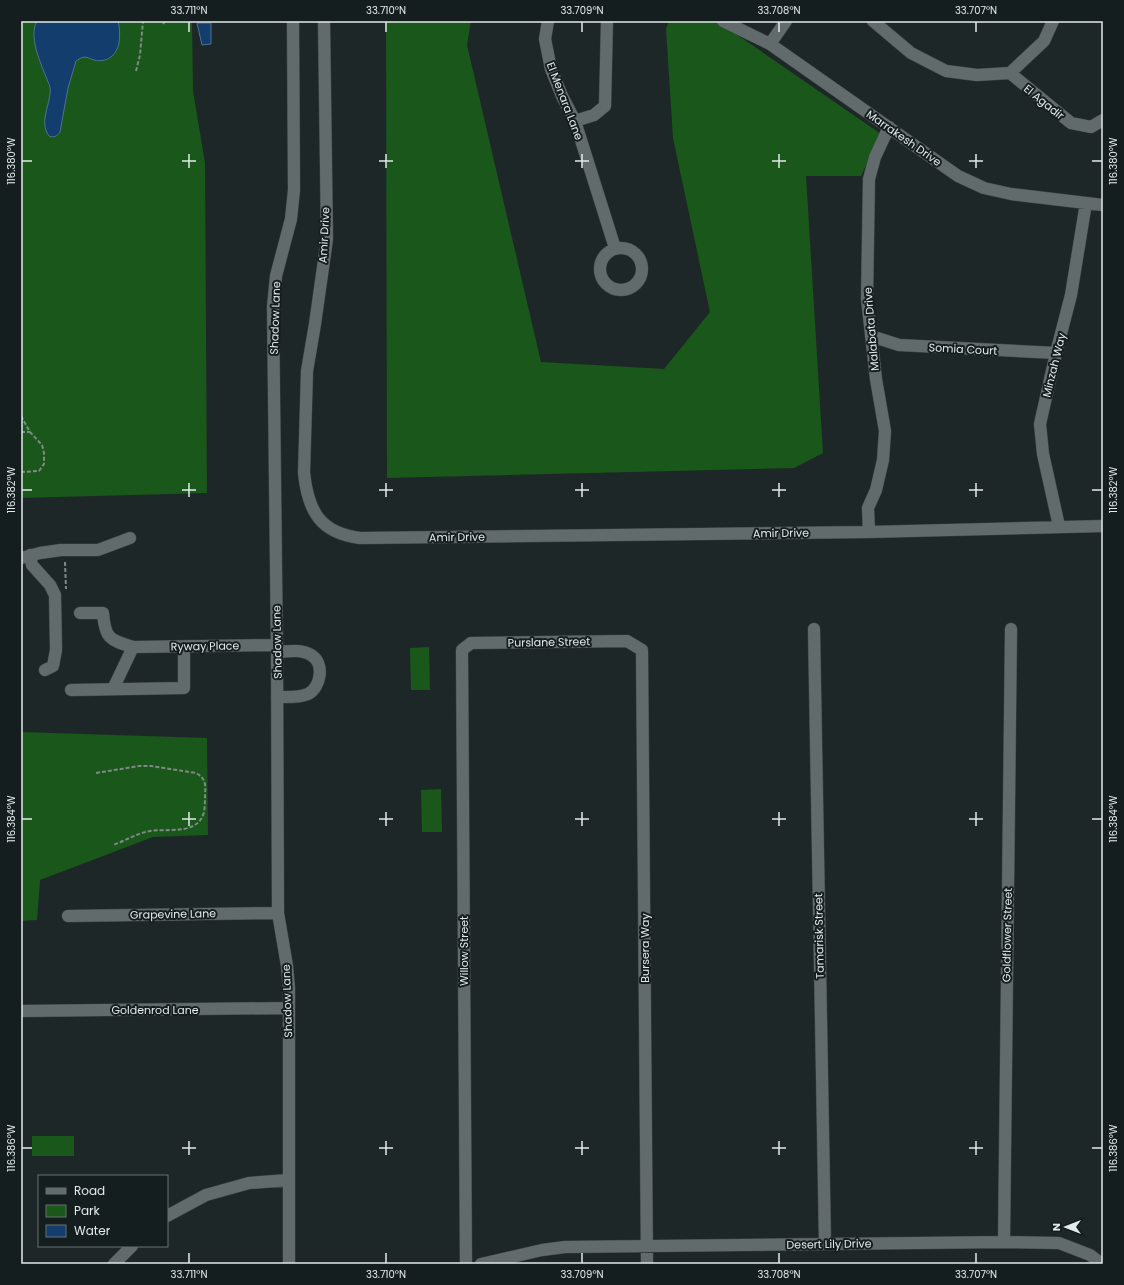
<svg xmlns="http://www.w3.org/2000/svg" width="1124" height="1285" font-family="Poppins,sans-serif">
	<style>
		.green { fill: #1a571a }
		.water { fill: #133d6c; stroke: #527192 }
		.lines { fill: none; stroke-linecap: round; stroke-linejoin: round }
		.minor-casing { stroke: #3d4444; stroke-width: 13 }
		.path { stroke: #808888; stroke-width: 2; stroke-dasharray: 4 2; stroke-linecap: butt }
		.minor { stroke: #616b6b; stroke-width: 12 }
		.ticks { fill: none; stroke: #e4eaea; stroke-width: 1.5 }
		.labels { text-anchor: middle; stroke-width: 4; stroke-linejoin: round; paint-order: stroke }
		.street-label { font-size: 11px; fill: #e4eaea; stroke: #151e1e }
		.neatline { fill: none; stroke: #e4eaea; stroke-width: 1.5 }
		.ticks-label { font-size: 10px; text-anchor: middle; fill: #e4eaea }
	</style>
	<rect width="100%" height="100%" fill="#1e2727"/>
	<path class="green" d="M 21,21 L 192,21 L 193,91 L 205,163 L 207,493 L 21,498 Z
		M 386,21 L 471,21 L 467,45 L 541,362 L 664,369 L 710,312 L 673,138 L 666,29 L 669,21 L 735,21 L 736,34 L 881,134 L 861,176 L 806,176 L 823,453 L 794,468 L 387,478 Z
		M 429,647 L 430,690 L 411,690 L 410,648 Z
		M 21,732 L 207,738 L 208,835 L 153,837 L 40,880 L 37,920 L 21,921 Z
		M 441,789 L 442,832 L 422,832 L 421,790 Z
		M 32,1136 L 74,1136 L 74,1156 L 32,1156 Z"/>
	<path class="water" d="M 37,21 L 118,21 C 120,29 120,35 119,43 C 116,56 107,63 94,60 C 91,59 87,57 85,57 C 81,57 78,60 76,61 L 68,88 L 60,132 C 57,136 54,138 49,136 C 38,121 52,103 50,87 C 44,70 27,38 37,21 Z
		M 197,23 L 211,23 L 211,44 L 202,45 Z"/>
	<g class="lines">
		<g class="minor-casing">
			<path id="minor" d="M 324,21 L 327,239 L 315,324 L 307,371 L 304,473 C 308,511 320,533 360,538 L 869,532 L 1103,526
				M 548,21 L 545,39 L 551,69 L 562,96 L 575,121 L 615,248
				M 723,21 L 770,44 L 958,176 L 984,188 L 1011,194 L 1103,205
				M 873,21 L 911,53 L 946,71 L 977,75 L 1010,73
				M 1053,21 L 1044,41 L 1010,73 L 1071,123 L 1091,127 L 1103,120
				M 770,44 L 786,21
				M 575,121 L 594,115 L 605,106 L 607,21
				M600 269a21 21 0 1 1 42 0a21 21 0 1 1-42 0Z
				M 871,336 L 899,345 L 1056,353
				M 1059,526 L 1043,454 L 1040,424 L 1056,353 L 1071,295 L 1086,203
				M 869,532 L 868,508 L 876,490 L 883,460 L 885,431 L 876,379 L 867,299 L 869,179 L 875,157 L 889,127
				M 30,555 L 32,565 L 50,585 L 55,595 L 56,650 L 53,666 L 45,670
				M 21,558 L 40,553 L 61,550 L 98,550 L 130,538
				M 80,613 L 103,613 C 105,639 110,640 133,647 L 277,645
				M 814,629 L 825,1243
				M 277,652 C 288,651 302,649 311,655 C 325,663 321,687 308,694 C 299,698 287,697 277,697
				M 113,689 L 133,647
				M 71,690 L 184,688 L 184,647
				M 68,916 L 278,913
				M 21,1011 L 289,1008
				M 167,1216 L 206,1195 L 249,1183 L 289,1180
				M 1004,1242 L 1011,629
				M 114,1264 L 132,1246
				M 289,1264 L 289,988 L 287,966 L 278,913 L 277,652 L 273,307 L 276,276 L 291,219 L 294,190 L 293,21
				M 466,1264 L 462,650 L 471,643 L 627,641 L 642,650 L 647,1264
				M 481,1264 L 542,1250 L 565,1247 L 1004,1242 L 1059,1243 L 1090,1255 L 1102,1264"/>
		</g>
		<path class="path" d="M 163,24 L 165,21
			M 136,71 L 140,55 L 143,21
			M 21,416 L 30,432 L 42,445 L 44,453 L 44,464 L 39,471 L 21,472
			M 21,432 L 30,432
			M 65,562 L 66,589
			M 96,773 L 139,766 L 151,766 L 196,773 C 205,778 206,784 205,794 C 205,800 205,806 204,812 C 198,836 167,828 150,831 C 137,833 125,841 113,845"/>
		<use href="#minor" class="minor"/>
	</g>
	<path class="ticks" d="M 189,22 L 189,32M 386,22 L 386,32M 582,22 L 582,32M 779,22 L 779,32M 976,22 L 976,32M 189,154 L 189,168M 386,154 L 386,168M 582,154 L 582,168M 779,154 L 779,168M 976,154 L 976,168M 22,161 L 32,161M 182,161 L 196,161M 379,161 L 393,161M 575,161 L 589,161M 772,161 L 786,161M 969,161 L 983,161M 1092,161 L 1102,161M 189,483 L 189,497M 386,483 L 386,497M 582,483 L 582,497M 779,483 L 779,497M 976,483 L 976,497M 22,490 L 32,490M 182,490 L 196,490M 379,490 L 393,490M 575,490 L 589,490M 772,490 L 786,490M 969,490 L 983,490M 1092,490 L 1102,490M 189,812 L 189,826M 386,812 L 386,826M 582,812 L 582,826M 779,812 L 779,826M 976,812 L 976,826M 22,819 L 32,819M 182,819 L 196,819M 379,819 L 393,819M 575,819 L 589,819M 772,819 L 786,819M 969,819 L 983,819M 1092,819 L 1102,819M 189,1141 L 189,1155M 386,1141 L 386,1155M 582,1141 L 582,1155M 779,1141 L 779,1155M 976,1141 L 976,1155M 22,1148 L 32,1148M 182,1148 L 196,1148M 379,1148 L 393,1148M 575,1148 L 589,1148M 772,1148 L 786,1148M 969,1148 L 983,1148M 1092,1148 L 1102,1148M 189,1253 L 189,1263M 386,1253 L 386,1263M 582,1253 L 582,1263M 779,1253 L 779,1263M 976,1253 L 976,1263"/>
	<g class="labels">
		<g class="street-label">
			<text transform="translate(565 101) rotate(69)" y="4">El Menara Lane</text>
			<text transform="translate(1044 102) rotate(39)" y="4">El Agadir</text>
			<text transform="translate(904 138) rotate(35)" y="4">Marrakesh Drive</text>
			<text transform="translate(324 235) rotate(-87)" y="4">Amir Drive</text>
			<text transform="translate(275 318) rotate(-88)" y="4">Shadow Lane</text>
			<text transform="translate(871 329) rotate(-95)" y="4">Malabata Drive</text>
			<text transform="translate(963 349) rotate(3)" y="4">Somia Court</text>
			<text transform="translate(1054 365) rotate(-76)" y="4">Minzah Way</text>
			<text transform="translate(781 533) rotate(-1)" y="4">Amir Drive</text>
			<text transform="translate(457 537) rotate(-1)" y="4">Amir Drive</text>
			<text transform="translate(277 642) rotate(-91)" y="4">Shadow Lane</text>
			<text transform="translate(549 642) rotate(-1)" y="4">Purslane Street</text>
			<text transform="translate(205 646) rotate(-1)" y="4">Ryway Place</text>
			<text transform="translate(173 914) rotate(-1)" y="4">Grapevine Lane</text>
			<text transform="translate(1007 935) rotate(-89)" y="4">Goldflower Street</text>
			<text transform="translate(819 936) rotate(-91)" y="4">Tamarisk Street</text>
			<text transform="translate(645 948) rotate(-90)" y="4">Bursera Way</text>
			<text transform="translate(464 951) rotate(-90)" y="4">Willow Street</text>
			<text transform="translate(287 1001) rotate(-92)" y="4">Shadow Lane</text>
			<text x="155" y="1014">Goldenrod Lane</text>
			<text transform="translate(829 1244) rotate(-1)" y="4">Desert Lily Drive</text>
		</g>
	</g>
	<rect width="1124" height="1285" fill="none" stroke="#151e1e" stroke-width="44"/>
	<rect x="38" y="1175" width="130" height="72" fill="#151e1e" stroke="#687070"/>
	<rect x="46" y="1188" width="20" height="6" fill="#616b6b" stroke="#687070"/>
	<text x="74" y="1195" font-size="12" fill="#e4eaea">Road</text>
	<rect x="46" y="1205" width="20" height="12" fill="#1a571a" stroke="#687070"/>
	<text x="74" y="1215" font-size="12" fill="#e4eaea">Park</text>
	<rect x="46" y="1225" width="20" height="12" fill="#133d6c" stroke="#687070"/>
	<text x="74" y="1235" font-size="12" fill="#e4eaea">Water</text>
	<g transform="translate(1066 1227) rotate(270)" stroke="#151e1e" stroke-width="3" paint-order="stroke">
	<path d="M0-3L7 15L0 10L-7 15Z" fill="#e4eaea"/>
	<text y="-6" font-size="11" font-weight="bold" text-anchor="middle" fill="#e4eaea">N</text>
	</g>
	<rect x="22" y="22" width="1080" height="1241" class="neatline"/>
	<g class="ticks-label">
		<text x="189" y="14">33.711°N</text>
		<text x="386" y="14">33.710°N</text>
		<text x="582" y="14">33.709°N</text>
		<text x="779" y="14">33.708°N</text>
		<text x="976" y="14">33.707°N</text>
		<text transform="translate(1113 161) rotate(-90)" y="4">116.380°W</text>
		<text transform="translate(11 161) rotate(-90)" y="4">116.380°W</text>
		<text transform="translate(1113 490) rotate(-90)" y="4">116.382°W</text>
		<text transform="translate(11 490) rotate(-90)" y="4">116.382°W</text>
		<text transform="translate(1113 819) rotate(-90)" y="4">116.384°W</text>
		<text transform="translate(11 819) rotate(-90)" y="4">116.384°W</text>
		<text transform="translate(1113 1148) rotate(-90)" y="4">116.386°W</text>
		<text transform="translate(11 1148) rotate(-90)" y="4">116.386°W</text>
		<text x="189" y="1278">33.711°N</text>
		<text x="386" y="1278">33.710°N</text>
		<text x="582" y="1278">33.709°N</text>
		<text x="779" y="1278">33.708°N</text>
		<text x="976" y="1278">33.707°N</text>
	</g>
</svg>
